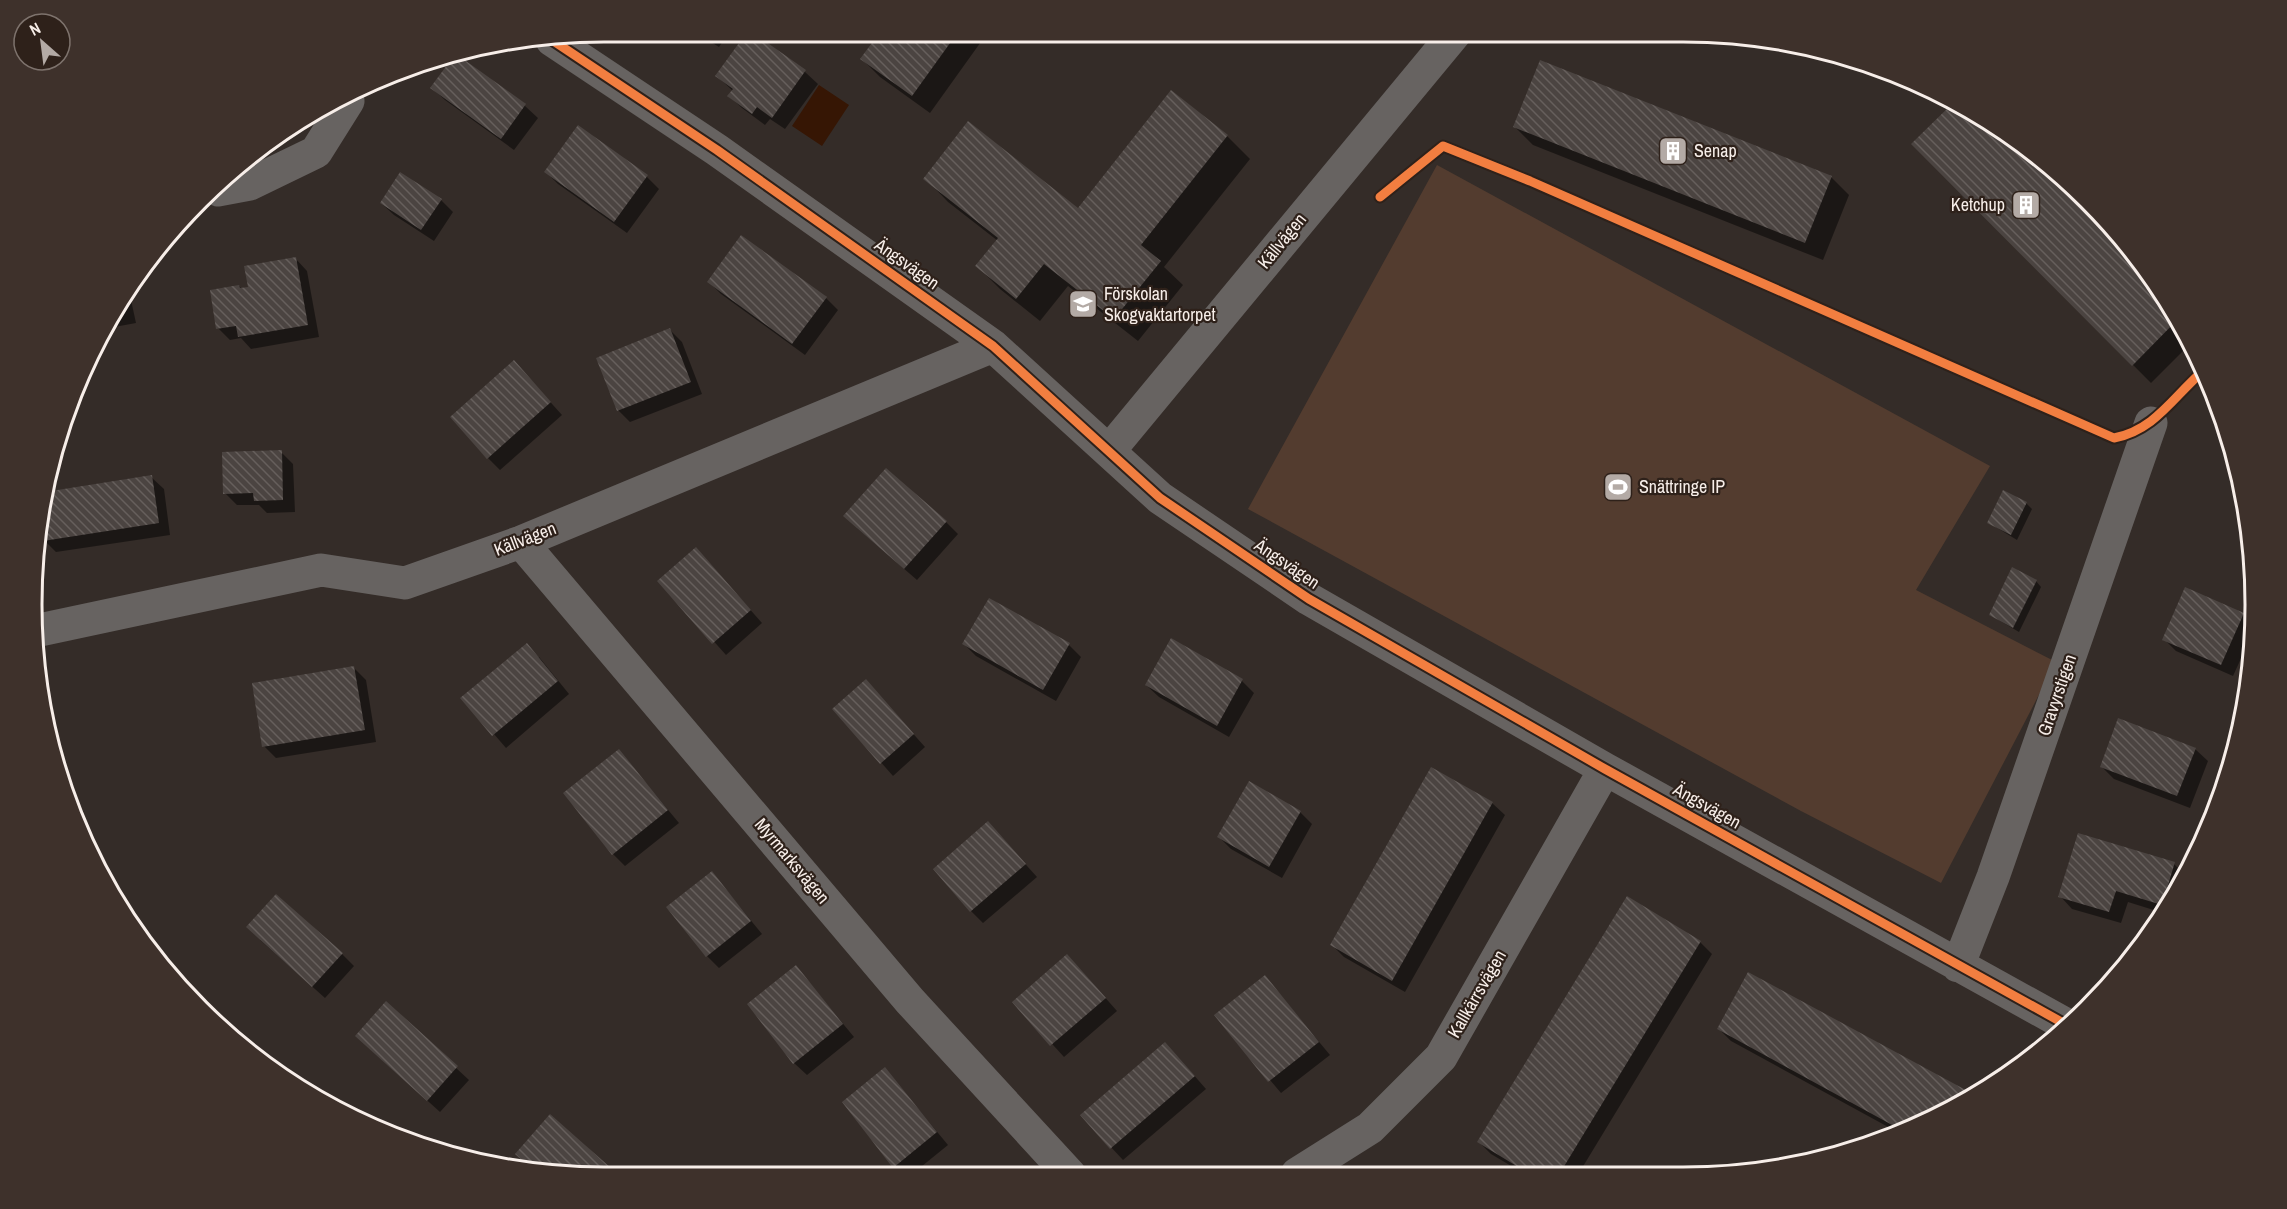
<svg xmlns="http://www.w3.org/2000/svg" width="2287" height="1209" font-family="'Archivo Narrow',sans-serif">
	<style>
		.pitch { fill: #533c2f }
		.water { fill: #361604 }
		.shadow { fill: #0007 }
		.building { fill: url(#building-back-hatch) }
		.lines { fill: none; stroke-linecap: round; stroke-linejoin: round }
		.minor { stroke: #676361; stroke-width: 33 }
		.cycleway-casing { stroke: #2e211a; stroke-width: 13 }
		.cycleway { stroke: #f27e40; stroke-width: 9 }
		.labels { text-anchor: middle; stroke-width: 4.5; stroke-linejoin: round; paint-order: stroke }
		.poi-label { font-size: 18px; fill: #f7eee9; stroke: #2e211a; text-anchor: start }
		.street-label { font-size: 18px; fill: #f7eee9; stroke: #2e211a }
		.rim { fill: none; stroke: #f7eee9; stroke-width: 3 }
	</style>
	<defs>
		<pattern id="building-back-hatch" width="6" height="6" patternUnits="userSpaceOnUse" patternTransform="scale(1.5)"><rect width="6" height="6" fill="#4b4441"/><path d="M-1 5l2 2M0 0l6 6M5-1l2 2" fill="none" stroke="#665f5c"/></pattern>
	</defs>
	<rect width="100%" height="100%" fill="#342c28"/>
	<path class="pitch" d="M 1437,165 L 1990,466 L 1916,590 L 2056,662 L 1941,883 L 1801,811 L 1248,509 Z"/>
	<path class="water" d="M 819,85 L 849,105 L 822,146 L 792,126 Z"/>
	<path class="shadow" d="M 695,32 L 729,32 L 719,47 Z
		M 749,32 L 805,72 L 818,84 L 785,129 L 770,119 L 765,125 L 742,108 L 729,96 L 733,91 L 717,76 Z
		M 881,32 L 988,32 L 930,113 L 880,77 L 862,59 Z
		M 455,56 L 525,106 L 538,118 L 514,150 L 445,100 L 432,88 Z
		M 1955,102 L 2014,139 L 2146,273 L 2179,318 L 2190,344 L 2151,383 L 1913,144 Z
		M 1515,127 L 1831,177 L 1849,195 L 1823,260 L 1533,145 Z
		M 1227,136 L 1250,159 L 1164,267 L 1183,285 L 1138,341 L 1068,286 L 1040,321 L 1000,289 L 977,266 L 998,241 L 948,202 L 925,178 L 1078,210 Z
		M 546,172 L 647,177 L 659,189 L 627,233 L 558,184 Z
		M 441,200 L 453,212 L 434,241 L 394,215 L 381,203 Z
		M 295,258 L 307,271 L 319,337 L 251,349 L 241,338 L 230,340 L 218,328 L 239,286 L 242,289 L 250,288 Z
		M 709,282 L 826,298 L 838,310 L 805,355 L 721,294 Z
		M 128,286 L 136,323 L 109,328 Z
		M 670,330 L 682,342 L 702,394 L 630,422 L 618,410 Z
		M 526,375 L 562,415 L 500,470 L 488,458 Z
		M 281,452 L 293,464 L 295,512 L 267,513 L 259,505 L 237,505 L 225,493 Z
		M 151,477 L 164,489 L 170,535 L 56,552 L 44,540 L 41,519 L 45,493 Z
		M 2026,503 L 2032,509 L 2017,540 L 1989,523 Z
		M 946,522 L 958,534 L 917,580 L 857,528 Z
		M 708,562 L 762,623 L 726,655 L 660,581 Z
		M 2036,581 L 2041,587 L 2019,632 L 1990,615 Z
		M 2243,614 L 2254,625 L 2254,630 L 2233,676 L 2176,651 L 2164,639 Z
		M 1172,640 L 1242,681 L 1254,693 L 1229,737 L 1159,697 L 1146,685 Z
		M 964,644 L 1069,645 L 1081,657 L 1056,701 L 976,656 Z
		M 539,657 L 569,694 L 506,748 L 463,698 Z
		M 354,668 L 366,680 L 376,742 L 276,758 L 264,746 Z
		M 866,681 L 925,747 L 893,776 L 834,709 Z
		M 2195,749 L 2208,761 L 2190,808 L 2114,779 L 2101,766 Z
		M 619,751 L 679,823 L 625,866 L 613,854 Z
		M 1492,803 L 1505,815 L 1405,992 L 1344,957 L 1332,945 Z
		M 1300,812 L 1312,824 L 1282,878 L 1231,849 L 1219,837 Z
		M 988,823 L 1037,877 L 983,923 L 971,911 Z
		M 2174,864 L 2185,875 L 2160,912 L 2128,902 L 2121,923 L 2072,909 L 2060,896 Z
		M 712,873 L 762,934 L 719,968 L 707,956 Z
		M 260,940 L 342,954 L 354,966 L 325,998 Z
		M 1700,942 L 1712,954 L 1579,1173 L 1523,1173 L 1491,1154 L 1478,1141 Z
		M 796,967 L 854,1037 L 807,1075 L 794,1063 Z
		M 1079,968 L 1117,1011 L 1064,1057 L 1014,1002 Z
		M 1265,977 L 1330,1055 L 1281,1093 L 1216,1016 Z
		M 386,1003 L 469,1080 L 440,1112 L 369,1048 Z
		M 1719,1029 L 1973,1096 L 1901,1134 L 1731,1041 Z
		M 1177,1056 L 1206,1089 L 1123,1160 L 1082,1116 Z
		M 885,1069 L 948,1145 L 911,1175 L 903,1175 L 894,1167 Z"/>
	<path class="building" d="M 696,32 L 720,32 L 713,42 Z
		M 747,32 L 752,32 L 806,70 L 772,118 L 757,107 L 752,114 L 727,96 L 733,89 L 715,76 Z
		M 880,32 L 958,32 L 912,96 L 860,59 Z
		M 459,56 L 526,104 L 501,139 L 430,88 L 453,57 Z
		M 1540,60 L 1832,176 L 1805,243 L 1513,127 Z
		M 1171,90 L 1228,135 L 1141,245 L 1161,261 L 1114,319 L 1044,264 L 1016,299 L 975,266 L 998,238 L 923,179 L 968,121 L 1078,208 Z
		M 1954,102 L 2019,142 L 2141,265 L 2179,318 L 2132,366 L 1911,144 Z
		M 578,125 L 648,175 L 614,222 L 544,172 Z
		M 400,172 L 442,199 L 421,230 L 380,203 Z
		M 741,235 L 827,297 L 792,344 L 707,282 Z
		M 296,257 L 308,325 L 238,337 L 236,326 L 216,329 L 210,290 L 239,285 L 240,288 L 248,287 L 244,266 Z
		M 122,299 L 125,311 L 116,312 Z
		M 670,328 L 691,382 L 617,411 L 596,358 Z
		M 514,360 L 551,402 L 487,459 L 450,417 Z
		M 282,450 L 283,500 L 254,501 L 253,493 L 223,494 L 222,452 Z
		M 886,468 L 947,521 L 904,569 L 843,516 Z
		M 152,475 L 159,523 L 43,541 L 40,524 L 45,492 Z
		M 2003,490 L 2027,502 L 2011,535 L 1987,523 Z
		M 696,547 L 751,610 L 712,644 L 657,581 Z
		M 2012,567 L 2037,580 L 2013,628 L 1989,615 Z
		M 2185,587 L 2244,613 L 2221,665 L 2162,640 Z
		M 989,598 L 1070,643 L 1043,690 L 962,644 Z
		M 1171,638 L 1243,679 L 1217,726 L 1145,685 Z
		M 527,643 L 558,681 L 492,736 L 460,698 Z
		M 354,666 L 365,730 L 262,747 L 252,683 Z
		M 866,679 L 914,734 L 880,764 L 832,709 Z
		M 2118,718 L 2196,748 L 2177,796 L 2100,767 Z
		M 619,749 L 668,810 L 612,855 L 563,793 Z
		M 1431,767 L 1493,802 L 1392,981 L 1330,945 Z
		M 1249,781 L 1301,811 L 1269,867 L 1217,837 Z
		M 988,821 L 1026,864 L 970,912 L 933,869 Z
		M 2078,833 L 2175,862 L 2162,905 L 2116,891 L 2109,912 L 2058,897 Z
		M 712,871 L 751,921 L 706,957 L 666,907 Z
		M 276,894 L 343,953 L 312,987 L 246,927 Z
		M 1627,896 L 1701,941 L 1560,1173 L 1528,1173 L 1477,1142 Z
		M 1067,954 L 1106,998 L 1050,1046 L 1012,1002 Z
		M 796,965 L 843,1024 L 793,1064 L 747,1004 Z
		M 1748,972 L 1975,1095 L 1905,1132 L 1717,1029 Z
		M 1265,975 L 1319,1042 L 1268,1082 L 1214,1015 Z
		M 386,1001 L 458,1066 L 427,1101 L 355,1036 Z
		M 1165,1042 L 1195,1076 L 1110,1149 L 1080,1115 Z
		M 885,1067 L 937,1132 L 893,1168 L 842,1102 Z
		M 550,1114 L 620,1176 L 567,1176 L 534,1171 L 515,1154 Z"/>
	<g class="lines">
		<path class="minor" d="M 552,40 L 717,150 L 993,346 L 1160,498 L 1309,599 L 1605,769 L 2065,1024
			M 218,190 L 250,184 L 316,152 L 348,101
			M 1109,451 L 1456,32
			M 521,542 L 910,1001 L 1070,1175
			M 35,631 L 321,570 L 405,583 L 521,542 L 993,346
			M 1958,966 L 1993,877 L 2151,423
			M 1297,1174 L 1370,1128 L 1441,1057 L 1605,769"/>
		<g class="cycleway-casing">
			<path id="cycleway" d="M 552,40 L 717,150 L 993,346 L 1160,498 L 1309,599 L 1605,769 L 2065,1024
				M 1380,197 L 1443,146 L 1530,181 L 2114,438 C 2155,430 2173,397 2203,371"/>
		</g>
		<use href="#cycleway" class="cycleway"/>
	</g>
	<defs>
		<g id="building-square" transform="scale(1.5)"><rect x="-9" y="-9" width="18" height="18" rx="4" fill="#b3aaa5" stroke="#2e211a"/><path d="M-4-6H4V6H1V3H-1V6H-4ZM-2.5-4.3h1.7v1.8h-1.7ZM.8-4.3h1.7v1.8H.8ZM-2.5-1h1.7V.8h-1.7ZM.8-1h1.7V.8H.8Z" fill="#fff"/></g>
		<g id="school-square" transform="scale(1.5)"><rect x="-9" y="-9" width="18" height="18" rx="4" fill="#b3aaa5" stroke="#2e211a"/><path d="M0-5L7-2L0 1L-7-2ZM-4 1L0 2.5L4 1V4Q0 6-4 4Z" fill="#fff"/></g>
		<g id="stadium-square" transform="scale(1.5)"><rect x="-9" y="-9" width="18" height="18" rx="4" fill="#b3aaa5" stroke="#2e211a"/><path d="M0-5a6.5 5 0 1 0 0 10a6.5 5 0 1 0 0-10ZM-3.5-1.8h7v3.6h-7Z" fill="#fff"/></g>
	</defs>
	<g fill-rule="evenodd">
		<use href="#building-square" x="1673" y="151"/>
		<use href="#building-square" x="2026" y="205"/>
		<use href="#school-square" x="1083" y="304"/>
		<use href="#stadium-square" x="1618" y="487"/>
	</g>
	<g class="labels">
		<g class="poi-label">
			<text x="1694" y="157">Senap</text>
			<text x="2005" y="211" text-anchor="end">Ketchup</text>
			<text x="1104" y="300">Förskolan<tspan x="1104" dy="21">Skogvaktartorpet</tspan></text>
			<text x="1639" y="493">Snättringe IP</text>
		</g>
		<g class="street-label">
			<text transform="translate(1282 241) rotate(-51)" y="6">Källvägen</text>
			<text transform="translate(907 264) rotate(35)" y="6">Ängsvägen</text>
			<text transform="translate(525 539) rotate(-21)" y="6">Källvägen</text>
			<text transform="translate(1287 564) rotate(34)" y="6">Ängsvägen</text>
			<text transform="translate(2057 695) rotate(-71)" y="6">Gravyrstigen</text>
			<text transform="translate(1707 806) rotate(29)" y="6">Ängsvägen</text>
			<text transform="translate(792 861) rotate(50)" y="6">Myrmarksvägen</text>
			<text transform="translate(1477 994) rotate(-60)" y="6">Kallkärrsvägen</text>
		</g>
	</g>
	<path d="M0 0H2287V1209H0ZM604 42H1683A562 562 0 0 1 2245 604V605A562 562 0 0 1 1683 1167H604A562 562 0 0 1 42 605V604A562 562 0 0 1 604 42Z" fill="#3e312b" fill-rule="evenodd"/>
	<path class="rim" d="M604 42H1683A562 562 0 0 1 2245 604V605A562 562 0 0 1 1683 1167H604A562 562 0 0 1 42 605V604A562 562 0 0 1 604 42Z"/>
	<g transform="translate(42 42) rotate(332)"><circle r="28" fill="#2e211a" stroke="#7e736d" stroke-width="1.5"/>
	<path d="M0-4.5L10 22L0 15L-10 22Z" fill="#b3aaa5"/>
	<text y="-9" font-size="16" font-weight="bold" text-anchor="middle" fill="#f7eee9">N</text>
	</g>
</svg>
